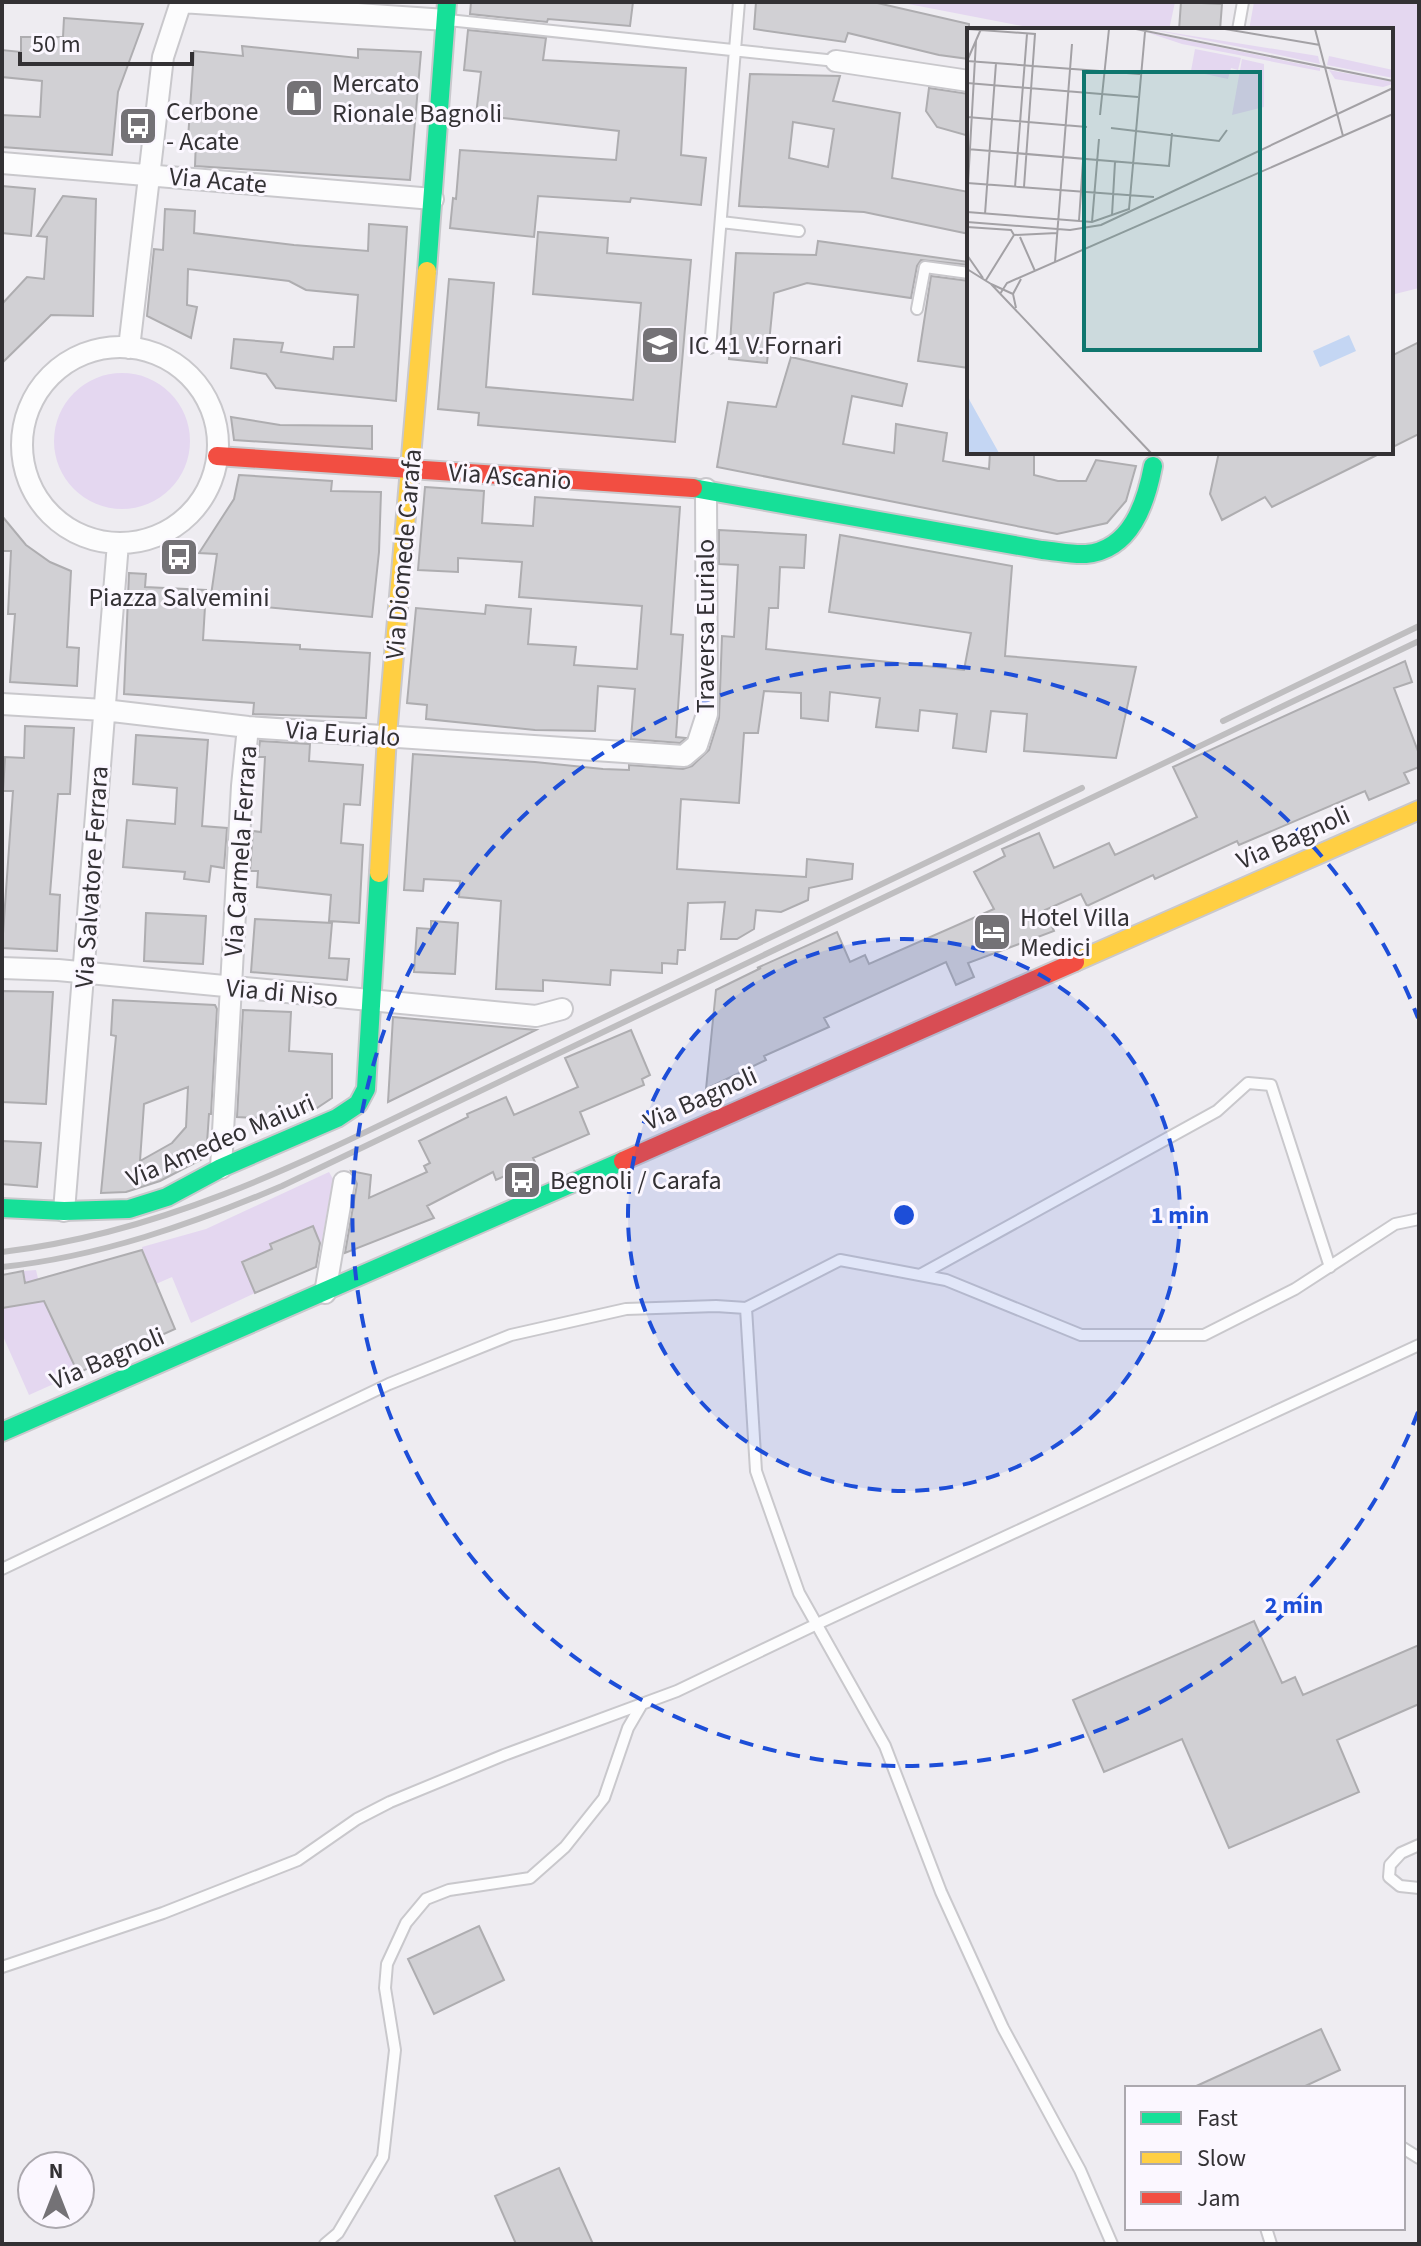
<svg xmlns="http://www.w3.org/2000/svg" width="1421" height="2246" font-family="'Source Sans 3',sans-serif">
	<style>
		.green { fill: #e4d7f0 }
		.building { fill: #d1d0d4; stroke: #aeadb0; stroke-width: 2; fill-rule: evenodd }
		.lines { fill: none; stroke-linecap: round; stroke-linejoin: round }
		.lane-casing { stroke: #c9c8cc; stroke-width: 14 }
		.street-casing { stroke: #c9c8cc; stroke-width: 24 }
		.fast-casing { stroke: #c9c8cc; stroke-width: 22 }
		.slow-casing { stroke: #c9c8cc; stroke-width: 22 }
		.jam-casing { stroke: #c9c8cc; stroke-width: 22 }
		.lane { stroke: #fcfcfd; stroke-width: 10 }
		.street { stroke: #fcfcfd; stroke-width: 20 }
		.fast { stroke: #16e098; stroke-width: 18 }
		.slow { stroke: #ffcf43; stroke-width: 18 }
		.jam { stroke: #f24e42; stroke-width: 18 }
		.rail { stroke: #bfbec0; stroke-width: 6 }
		.ring { fill: none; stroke: #1d4ed8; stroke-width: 4; stroke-dasharray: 14 10 }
		.labels { text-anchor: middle; stroke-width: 6; stroke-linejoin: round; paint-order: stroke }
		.poi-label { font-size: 26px; fill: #333134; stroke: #fbf7ff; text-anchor: start }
		.street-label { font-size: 26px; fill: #333134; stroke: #fbf7ff }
		.inset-road { fill: none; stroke: #a3a1a5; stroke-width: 2 }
		.view { fill: #0f766e; fill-opacity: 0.15; stroke: #0f766e; stroke-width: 4 }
		.inset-edge { fill: none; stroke: #333134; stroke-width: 4 }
		.centre { fill: #1d4ed8; stroke: #fbf7ff; stroke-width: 4 }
		.ring-label { font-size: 24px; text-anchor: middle; font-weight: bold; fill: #1d4ed8; stroke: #fbf7ff; stroke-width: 6; stroke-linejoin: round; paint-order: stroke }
	</style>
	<rect width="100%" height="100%" fill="#eeecf1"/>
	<path class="green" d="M 898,2 L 1175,2 L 1169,30 L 1043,30 Z
		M 1254,2 L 1419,2 L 1419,288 L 1391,295 L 1391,30 L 1249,30 Z
		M54 441a68 68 0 1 1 136 0a68 68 0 1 1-136 0Z
		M 329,1172 L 333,1179 L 321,1245 L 313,1226 L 271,1244 L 272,1249 L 242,1262 L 255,1293 L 191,1323 L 172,1277 L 156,1284 L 142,1247 L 206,1229 Z
		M 36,1270 L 42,1296 L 78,1373 L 29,1395 L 2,1334 L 2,1308 L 29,1304 L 23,1271 Z"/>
	<path class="building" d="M 471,2 L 633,2 L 630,26 L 548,19 L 547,22 L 470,14 Z
		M 756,2 L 873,2 L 969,24 L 969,59 L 939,55 L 848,33 L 845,42 L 754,29 Z
		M 1181,2 L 1222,4 L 1220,30 L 1179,30 Z
		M 64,18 L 143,24 L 118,92 L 112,155 L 2,147 L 2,115 L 40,117 L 42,81 L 2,77 L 2,50 L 21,52 L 21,37 L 63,37 Z
		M 468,30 L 546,38 L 543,60 L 686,68 L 681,155 L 706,158 L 701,205 L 631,198 L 630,202 L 538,196 L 534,237 L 450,228 L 453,198 L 456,199 L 460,150 L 616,160 L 619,131 L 476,115 L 481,72 L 464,70 Z
		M 242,46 L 358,58 L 358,49 L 421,52 L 410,180 L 195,166 L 196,139 L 188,139 L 194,51 L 243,56 Z
		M 750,74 L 840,76 L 833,101 L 900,113 L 892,178 L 969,192 L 969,234 L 864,212 L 739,206 ZM 793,122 L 834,129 L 828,167 L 789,158 Z
		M 929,88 L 969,94 L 969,136 L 937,127 L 926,111 Z
		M 2,186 L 35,189 L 31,236 L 2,233 Z
		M 63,196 L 96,199 L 93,316 L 51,315 L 2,363 L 2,304 L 27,277 L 44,279 L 47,237 L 37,236 Z
		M 165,209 L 195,211 L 194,233 L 294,245 L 368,251 L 369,224 L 407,227 L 396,401 L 276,388 L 266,374 L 231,368 L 234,339 L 283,343 L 281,352 L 333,359 L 334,347 L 354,347 L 358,295 L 306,290 L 289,281 L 188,269 L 187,305 L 197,307 L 191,338 L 147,316 L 154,249 L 163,250 Z
		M 538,232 L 608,238 L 607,253 L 691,260 L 675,442 L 478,425 L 479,413 L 438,409 L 449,279 L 494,283 L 486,387 L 633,400 L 641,303 L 533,294 Z
		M 818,241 L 969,262 L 969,265 L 921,260 L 917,266 L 911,298 L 807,283 L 774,293 L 767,363 L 729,359 L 736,253 L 816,255 Z
		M 931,276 L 969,281 L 969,368 L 918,361 Z
		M 1419,342 L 1419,434 L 1391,448 L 1391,356 Z
		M 791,357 L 907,384 L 902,406 L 852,396 L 843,444 L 894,453 L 896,424 L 947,433 L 943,461 L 989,469 L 990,452 L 1034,452 L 1034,475 L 1058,481 L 1086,481 L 1096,460 L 1136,466 L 1126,501 L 1107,523 L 1057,534 L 717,467 L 728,402 L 776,407 Z
		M 231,417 L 280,425 L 372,426 L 372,449 L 234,440 Z
		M 1219,452 L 1383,452 L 1272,507 L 1265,497 L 1222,520 L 1210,494 Z
		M 239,475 L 332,481 L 331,491 L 381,492 L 379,552 L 372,617 L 210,602 L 217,554 L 199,553 L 234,499 Z
		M 425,487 L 484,491 L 482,523 L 533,526 L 535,497 L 680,507 L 671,634 L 683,635 L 676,737 L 686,738 L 680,743 L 631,739 L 635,689 L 598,686 L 595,731 L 535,730 L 426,719 L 427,705 L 407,703 L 416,608 L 485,614 L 486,605 L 531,609 L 528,644 L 576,647 L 574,665 L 637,669 L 642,606 L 519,597 L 522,562 L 458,558 L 458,572 L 418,570 Z
		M 2,516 L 26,545 L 50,562 L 71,571 L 67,647 L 79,648 L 77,686 L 10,682 L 15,614 L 8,614 L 11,551 L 2,551 Z
		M 719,530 L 806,535 L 804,568 L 780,567 L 778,608 L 769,608 L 766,649 L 964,670 L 971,633 L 829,612 L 840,535 L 1012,566 L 1005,656 L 1136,667 L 1116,758 L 1024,751 L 1027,714 L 991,711 L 986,752 L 953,748 L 957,714 L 920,710 L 918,731 L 876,727 L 880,698 L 830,692 L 828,721 L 801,718 L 801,693 L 764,691 L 758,733 L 744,733 L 739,803 L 681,799 L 677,869 L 806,877 L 807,859 L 853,864 L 852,879 L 809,888 L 808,900 L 781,912 L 756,910 L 754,929 L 737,939 L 721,939 L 725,902 L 688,903 L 685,950 L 678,950 L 677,964 L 662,963 L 662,973 L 611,970 L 610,985 L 543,980 L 543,991 L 496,989 L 501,901 L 459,897 L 460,881 L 424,879 L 423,891 L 404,890 L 413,754 L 535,762 L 603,769 L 629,770 L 629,765 L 683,769 L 692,766 L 709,750 L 719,718 L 722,636 L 734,637 L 738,565 L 719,564 Z
		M 129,573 L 146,574 L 145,587 L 206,590 L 203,640 L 300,645 L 300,649 L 370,653 L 366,718 L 253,714 L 254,703 L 124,694 Z
		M 1405,661 L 1412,682 L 1394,688 L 1419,754 L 1419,767 L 1404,773 L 1409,783 L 1369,800 L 1365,791 L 1239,845 L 1237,841 L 1155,879 L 1153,875 L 1087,906 L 1081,894 L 1045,910 L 1054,931 L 968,963 L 974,977 L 956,985 L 946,962 L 824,1018 L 829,1027 L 764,1056 L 766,1060 L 706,1089 L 716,990 L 761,968 L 757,968 L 837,932 L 850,962 L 865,955 L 869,964 L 994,909 L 974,872 L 1005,856 L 1002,849 L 1039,833 L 1054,868 L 1109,843 L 1115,855 L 1197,817 L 1173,767 Z
		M 25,726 L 74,728 L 70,794 L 58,794 L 50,894 L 60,895 L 57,951 L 2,948 L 13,791 L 3,791 L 5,757 L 24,758 Z
		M 136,735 L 208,740 L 202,826 L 227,828 L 224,868 L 211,866 L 209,882 L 184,879 L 185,872 L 123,867 L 127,820 L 175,824 L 177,788 L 133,784 Z
		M 260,741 L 310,744 L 309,761 L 363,765 L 360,805 L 344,804 L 341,843 L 363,845 L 359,923 L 329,921 L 331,895 L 257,887 L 258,871 L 250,871 L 253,831 L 261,832 L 265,757 L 258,757 Z
		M 146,913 L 206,916 L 203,964 L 144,961 Z
		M 255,919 L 332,923 L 329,958 L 349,959 L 347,980 L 251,972 Z
		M 431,921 L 458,923 L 455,974 L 414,972 L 417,928 L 431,929 Z
		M 2,991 L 53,992 L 46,1104 L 2,1102 Z
		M 113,1000 L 215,1005 L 217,1009 L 211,1114 L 209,1114 L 206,1157 L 160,1181 L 126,1192 L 101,1193 L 116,1036 L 111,1035 ZM 188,1087 L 186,1127 L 172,1143 L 140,1161 L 144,1104 Z
		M 243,1010 L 291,1012 L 289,1051 L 332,1054 L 332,1098 L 314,1110 L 283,1108 L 283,1116 L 258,1114 L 257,1118 L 237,1117 Z
		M 393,1017 L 536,1030 L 388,1102 Z
		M 631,1030 L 650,1075 L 642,1079 L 644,1085 L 580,1112 L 589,1134 L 533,1158 L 535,1162 L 496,1180 L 493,1172 L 427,1206 L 434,1218 L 345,1253 L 357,1184 L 351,1171 L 371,1175 L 369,1198 L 427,1172 L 424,1166 L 430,1163 L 419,1141 L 468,1117 L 467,1114 L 506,1097 L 514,1115 L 578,1087 L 565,1058 Z
		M 2,1141 L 41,1143 L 37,1187 L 2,1184 Z
		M 313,1226 L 320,1243 L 316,1267 L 255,1293 L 242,1262 L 272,1249 L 270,1244 Z
		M 142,1250 L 175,1329 L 78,1373 L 44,1301 L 2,1308 L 2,1275 L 23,1271 L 25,1283 Z
		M 1254,1621 L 1282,1683 L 1295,1677 L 1303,1695 L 1419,1645 L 1419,1704 L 1337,1740 L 1359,1792 L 1229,1848 L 1182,1739 L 1104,1772 L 1073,1700 Z
		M 479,1926 L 504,1980 L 434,2014 L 408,1959 Z
		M 1321,2029 L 1340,2070 L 1301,2088 L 1192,2088 Z
		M 559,2168 L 593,2244 L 516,2244 L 495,2196 Z"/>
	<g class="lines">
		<g class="lane-casing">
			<path id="lane" d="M 448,20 L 836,61
				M 1238,30 L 1243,2
				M 721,222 L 799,231
				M 917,309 L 925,267 L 969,273
				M 710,348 L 739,2
				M 920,1275 L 1217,1111 L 1248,1083 L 1271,1085 L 1330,1267
				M 2,1569 L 389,1384 L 511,1335 L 626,1309 L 716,1306 L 746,1308
				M 1419,1845 L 1401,1853 L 1390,1865 L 1389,1877 L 1400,1886 L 1419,1888
				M 2,1967 L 163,1913 L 298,1860 L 357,1819 L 390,1802 L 504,1755 L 677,1691 L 817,1624 L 1419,1345
				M 1403,2148 L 1419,2158
				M 1266,2228 L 1271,2244
				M 325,2244 L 338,2233 L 383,2157 L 395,2050 L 385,1988 L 387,1964 L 406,1923 L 426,1899 L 449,1890 L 530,1878 L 565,1847 L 604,1798 L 628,1728 L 642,1704
				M 1112,2244 L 1080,2170 L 1003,2028 L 941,1892 L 885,1746 L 799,1593 L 756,1471 L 746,1308 L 840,1260 L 946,1280 L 1081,1335 L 1204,1335 L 1295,1289 L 1395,1224 L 1419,1219"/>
		</g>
		<g class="street-casing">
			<path id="street" d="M 181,2 L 446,20
				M 836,61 L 969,81
				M 2,163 L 433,199
				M22 445a98 98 0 1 1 196 0a98 98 0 1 1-196 0Z
				M 129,348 L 163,57 L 181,2
				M 2,704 L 104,710 L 248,727 L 684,756 L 697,745 L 707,714 L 706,489
				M 2,968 L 58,970 L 536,1016 L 562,1009
				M 221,1168 L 242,786 L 248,727
				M 64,1211 L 118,543
				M 325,1293 L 344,1182"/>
		</g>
		<g class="fast-casing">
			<path id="fast" d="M 427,271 L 447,2
				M 693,488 L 1042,550 C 1056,551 1071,555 1086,554 C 1131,550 1146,503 1153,466
				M 2,1208 L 64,1211 L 129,1209 L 167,1197 L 221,1168 L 337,1118 L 358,1104 L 366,1089 L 379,873
				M 2,1432 L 623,1161"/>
		</g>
		<g class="slow-casing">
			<path id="slow" d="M 379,873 L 387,736 L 427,271
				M 1075,962 L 1419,810"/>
		</g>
		<g class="jam-casing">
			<path id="jam" d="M 217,456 L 693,488
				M 623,1161 L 1075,962"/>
		</g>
		<use href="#lane" class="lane"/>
		<use href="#street" class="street"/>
		<use href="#fast" class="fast"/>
		<use href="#slow" class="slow"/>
		<use href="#jam" class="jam"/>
		<path class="rail" d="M 1223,721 L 1419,626
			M 2,1252 C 189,1230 347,1139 515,1060 C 704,969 893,879 1082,788
			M 2,1267 C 98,1257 193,1224 282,1186 L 1419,641"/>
	</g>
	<circle cx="904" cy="1215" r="276" fill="#1d4ed8" fill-opacity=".12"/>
	<g class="ring">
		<circle cx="904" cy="1215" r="276"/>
		<path d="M1418 1412A551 551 0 1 1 1418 1018"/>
	</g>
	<defs>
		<g id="shop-square" transform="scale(2)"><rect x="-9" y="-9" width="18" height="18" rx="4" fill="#747276" stroke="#fbf7ff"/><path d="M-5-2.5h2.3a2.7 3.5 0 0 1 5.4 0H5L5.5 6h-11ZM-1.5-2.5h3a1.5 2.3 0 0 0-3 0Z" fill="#fff"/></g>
		<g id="bus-square" transform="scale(2)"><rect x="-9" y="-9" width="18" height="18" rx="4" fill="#747276" stroke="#fbf7ff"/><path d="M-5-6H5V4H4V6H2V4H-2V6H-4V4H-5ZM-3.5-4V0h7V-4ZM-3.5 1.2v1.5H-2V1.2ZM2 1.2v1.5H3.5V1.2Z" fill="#fff"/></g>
		<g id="school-square" transform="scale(2)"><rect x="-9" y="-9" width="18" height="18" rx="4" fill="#747276" stroke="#fbf7ff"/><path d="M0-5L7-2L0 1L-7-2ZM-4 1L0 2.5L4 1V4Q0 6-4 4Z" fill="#fff"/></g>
		<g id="hotel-square" transform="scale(2)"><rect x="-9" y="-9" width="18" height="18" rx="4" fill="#747276" stroke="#fbf7ff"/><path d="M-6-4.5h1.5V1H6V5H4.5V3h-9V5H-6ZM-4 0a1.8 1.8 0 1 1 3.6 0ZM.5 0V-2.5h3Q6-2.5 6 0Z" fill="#fff"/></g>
	</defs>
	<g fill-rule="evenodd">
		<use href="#shop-square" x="304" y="98"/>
		<use href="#bus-square" x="138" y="126"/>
		<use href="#school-square" x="660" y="345"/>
		<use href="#bus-square" x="179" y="557"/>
		<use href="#hotel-square" x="992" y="932"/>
		<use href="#bus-square" x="522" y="1180"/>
	</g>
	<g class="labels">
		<g class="poi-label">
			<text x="332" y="92">Mercato<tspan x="332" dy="30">Rionale Bagnoli</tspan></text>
			<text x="166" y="120">Cerbone<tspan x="166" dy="30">- Acate</tspan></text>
			<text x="688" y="354">IC 41 V.Fornari</text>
			<text x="179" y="606" text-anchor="middle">Piazza Salvemini</text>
			<text x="1020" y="926">Hotel Villa<tspan x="1020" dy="30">Medici</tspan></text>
			<text x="550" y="1189">Begnoli / Carafa</text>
		</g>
		<g class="street-label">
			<text transform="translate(218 180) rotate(5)" y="9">Via Acate</text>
			<text transform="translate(510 476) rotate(4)" y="9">Via Ascanio</text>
			<text transform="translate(403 554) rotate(-85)" y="9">Via Diomede Carafa</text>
			<text transform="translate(705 626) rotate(-90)" y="9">Traversa Eurialo</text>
			<text transform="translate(343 733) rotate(4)" y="9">Via Eurialo</text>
			<text transform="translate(1293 837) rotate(-24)" y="9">Via Bagnoli</text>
			<text transform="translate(240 851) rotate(-86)" y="9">Via Carmela Ferrara</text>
			<text transform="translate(91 877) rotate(-86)" y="9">Via Salvatore Ferrara</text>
			<text transform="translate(282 992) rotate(5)" y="9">Via di Niso</text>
			<text transform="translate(700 1098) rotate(-24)" y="9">Via Bagnoli</text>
			<text transform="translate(220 1140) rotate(-23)" y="9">Via Amedeo Maiuri</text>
			<text transform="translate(107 1358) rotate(-23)" y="9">Via Bagnoli</text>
		</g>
	</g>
	<g transform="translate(967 28)">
		<rect width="426" height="426" fill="#eeecf1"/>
		<path d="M 182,1 L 351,28 L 353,36 L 303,25 ZM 179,4 L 353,40 L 353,43 L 215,16 ZM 228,21 L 274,30 L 271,42 L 264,40 L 261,51 L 224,43 ZM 362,28 L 426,42 L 426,50 L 360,37 ZM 275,31 L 297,36 L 297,79 L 265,87 ZM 362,42 L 426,54 L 426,56 L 416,59 L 368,51 Z" fill="#e4d7f0"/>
		<path d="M 382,307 L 389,323 L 353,339 L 346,323 ZM 0,365 L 3,373 L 32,425 L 0,425 Z" fill="#c4d6f3"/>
		<path class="inset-road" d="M 0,1 L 68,6 L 57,159M 169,1 L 426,53M 258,1 L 353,17M 348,1 L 376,108M 0,33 L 173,46M 0,33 L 14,1M 0,55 L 171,69M 133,87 L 142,1M 0,89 L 120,99M 144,100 L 252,113 L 260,102M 0,121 L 202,138 L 205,105M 0,155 L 187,169M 48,159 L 60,6M 0,174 L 9,13M 0,184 L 125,194 L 162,181 L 178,4M 18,186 L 29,35M 145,187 L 148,134M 112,193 L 117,118M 0,194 L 103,202 L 134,197 L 426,60M 125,194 L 132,111M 0,199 L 44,202 L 47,207 L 90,205M 53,209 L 68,243M 0,227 L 16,250M 88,234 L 105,16M 0,241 L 24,256 L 184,425M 19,252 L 47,207M 24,256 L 46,266M 33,266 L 40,255 L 426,86M 49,280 L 46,266 L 54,251"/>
		<path class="view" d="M 117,44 L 293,44 L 293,322 L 117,322 Z"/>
		<rect width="426" height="426" class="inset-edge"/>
	</g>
	<circle cx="904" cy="1215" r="12" class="centre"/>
	<g class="ring-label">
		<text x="1180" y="1223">1 min</text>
		<text x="1294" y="1613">2 min</text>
	</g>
	<rect width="1421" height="2246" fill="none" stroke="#333134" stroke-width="8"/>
	<rect x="1125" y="2086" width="280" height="144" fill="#fbf7ff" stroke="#aba8ae" stroke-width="2"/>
	<rect x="1141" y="2112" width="40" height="12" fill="#16e098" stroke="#aba8ae" stroke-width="2"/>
	<text x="1197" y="2126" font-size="24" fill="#333134">Fast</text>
	<rect x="1141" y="2152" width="40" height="12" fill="#ffcf43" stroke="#aba8ae" stroke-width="2"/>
	<text x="1197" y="2166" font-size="24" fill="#333134">Slow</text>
	<rect x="1141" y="2192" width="40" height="12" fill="#f24e42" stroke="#aba8ae" stroke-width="2"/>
	<text x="1197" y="2206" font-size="24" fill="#333134">Jam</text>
	<g transform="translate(56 2190)"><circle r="38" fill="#fbf7ff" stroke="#aba8ae" stroke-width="2"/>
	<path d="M0-6L14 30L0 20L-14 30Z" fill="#747276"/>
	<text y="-12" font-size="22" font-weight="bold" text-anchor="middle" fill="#333134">N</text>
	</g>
	<path d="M20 52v12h172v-12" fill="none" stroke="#333134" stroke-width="4"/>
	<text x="32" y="52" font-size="24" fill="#333134" stroke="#fbf7ff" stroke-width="6" paint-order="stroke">50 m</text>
</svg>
